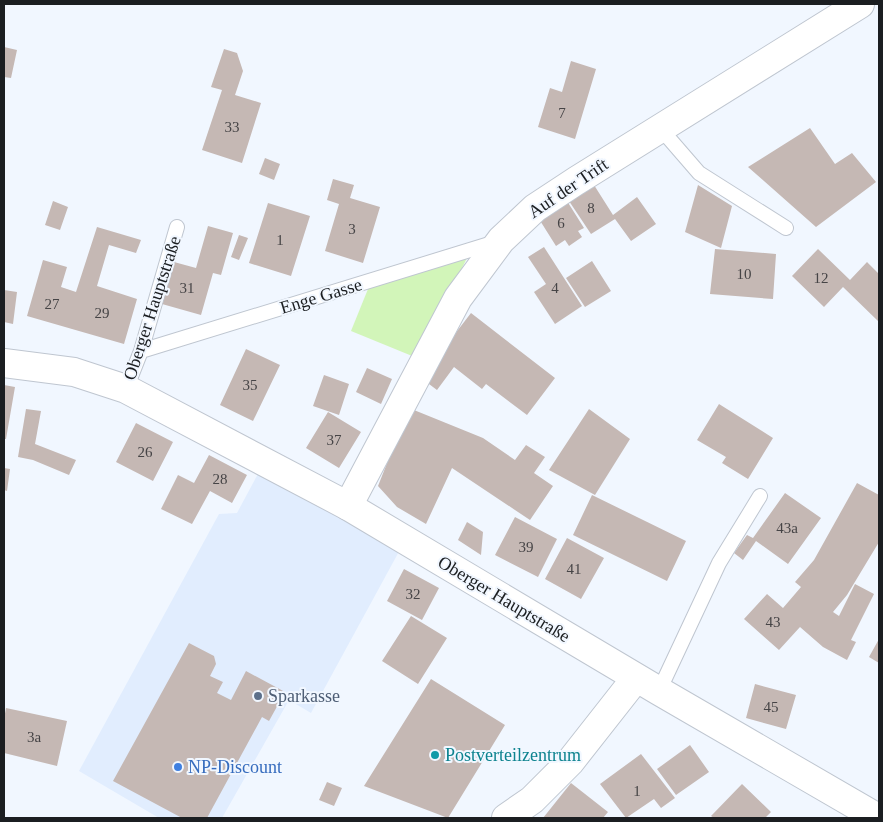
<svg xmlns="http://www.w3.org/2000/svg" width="883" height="822" font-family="Georgia,serif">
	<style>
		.built { fill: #e1edfe }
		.green { fill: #d2f5b9 }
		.building { fill: #c5b8b4 }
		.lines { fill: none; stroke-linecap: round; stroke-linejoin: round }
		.lane-casing { stroke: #bfc6d0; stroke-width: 16 }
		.street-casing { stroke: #bfc6d0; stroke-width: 30 }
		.secondary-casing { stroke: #bfc6d0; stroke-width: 30 }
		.lane { stroke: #fff; stroke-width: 14 }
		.street { stroke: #fff; stroke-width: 28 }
		.secondary { stroke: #fff; stroke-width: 28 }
		.service-dot { fill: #5c6f8a; stroke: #f1f7ff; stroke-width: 2 }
		.culture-dot { fill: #0f9aa8; stroke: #f1f7ff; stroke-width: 2 }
		.shop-dot { fill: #3f7fe0; stroke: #f1f7ff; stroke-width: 2 }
		.labels { text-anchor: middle; stroke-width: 4; stroke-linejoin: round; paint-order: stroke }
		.number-label { font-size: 15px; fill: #464446 }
		.street-label { font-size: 18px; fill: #1b1e21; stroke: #f1f7ff }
		.service-label { font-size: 18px; fill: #4e5e75; stroke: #f1f7ff; text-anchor: start }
		.culture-label { font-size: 18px; fill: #0d838f; stroke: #f1f7ff; text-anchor: start }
		.shop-label { font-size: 18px; fill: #366cbe; stroke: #f1f7ff; text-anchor: start }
	</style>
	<rect width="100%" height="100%" fill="#f1f7ff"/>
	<path class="built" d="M 260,470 L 402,546 L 311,713 L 289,700 L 222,818 L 159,818 L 79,771 L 219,514 L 237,513 Z"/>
	<path class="green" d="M 467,258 L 417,358 L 351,331 L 368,289 Z"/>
	<path class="building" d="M 4,47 L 17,50 L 11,78 L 4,77 Z
		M 224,49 L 237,53 L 243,71 L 235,95 L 261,103 L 242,163 L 202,150 L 222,90 L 211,87 Z
		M 571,61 L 596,69 L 575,139 L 538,127 L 550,88 L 562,92 Z
		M 810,128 L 835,164 L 852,153 L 876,182 L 816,227 L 748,167 Z
		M 265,158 L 280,164 L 274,180 L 259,174 Z
		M 333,179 L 354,185 L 350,198 L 380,207 L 363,263 L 325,251 L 339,204 L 327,200 Z
		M 594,185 L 613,215 L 637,197 L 656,224 L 631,241 L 615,219 L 591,234 L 569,201 Z
		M 698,185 L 732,206 L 721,248 L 685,232 Z
		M 53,201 L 68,207 L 60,230 L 45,225 Z
		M 567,201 L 584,228 L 578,231 L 582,237 L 569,246 L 565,240 L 556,246 L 539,219 Z
		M 268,203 L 310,216 L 291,276 L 249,263 Z
		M 208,226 L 233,233 L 221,275 L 213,273 L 201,315 L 162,304 L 174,262 L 196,268 Z
		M 97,227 L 141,240 L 136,253 L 109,245 L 97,286 L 137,299 L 124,344 L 27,316 L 43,260 L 67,267 L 61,287 L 76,292 Z
		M 239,235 L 248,238 L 239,260 L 231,257 Z
		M 544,247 L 582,306 L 555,324 L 534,292 L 546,284 L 528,257 Z
		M 715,249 L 776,254 L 773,299 L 710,294 Z
		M 818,249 L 850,280 L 867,262 L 879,274 L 879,322 L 843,287 L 824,307 L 792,276 Z
		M 592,261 L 611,291 L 585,307 L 566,278 Z
		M 4,290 L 17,292 L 13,324 L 4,322 Z
		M 471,313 L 555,378 L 527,415 L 486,384 L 482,389 L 454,367 L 437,390 L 421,378 Z
		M 246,349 L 280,365 L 253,421 L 220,405 Z
		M 367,368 L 392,379 L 381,404 L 356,392 Z
		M 324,375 L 349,384 L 339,415 L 313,406 Z
		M 4,385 L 15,387 L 6,439 L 4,439 Z
		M 719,404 L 773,438 L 748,479 L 722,463 L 726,457 L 697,440 Z
		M 409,408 L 483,438 L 515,460 L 526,445 L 545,457 L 534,473 L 553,486 L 530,520 L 452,468 L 426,524 L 397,507 L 378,486 Z
		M 26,409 L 41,411 L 35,444 L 76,460 L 69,475 L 33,460 L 18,457 Z
		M 589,409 L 630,439 L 595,495 L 549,470 Z
		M 328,412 L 361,432 L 339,468 L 306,448 Z
		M 136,423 L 173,442 L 153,481 L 116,462 Z
		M 209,455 L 247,475 L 232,503 L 210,491 L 192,524 L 161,509 L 178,475 L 194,483 Z
		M 4,468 L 10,469 L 7,491 L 4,490 Z
		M 857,483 L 879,495 L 879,542 L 847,595 L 833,612 L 839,616 L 855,584 L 874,594 L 851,640 L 856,642 L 847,660 L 823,647 L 800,627 L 779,650 L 744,619 L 767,594 L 783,608 L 801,587 L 795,582 L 814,560 Z
		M 785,493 L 821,518 L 788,564 L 756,541 L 743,560 L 734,553 L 747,535 L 753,538 Z
		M 592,495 L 686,541 L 667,581 L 573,535 Z
		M 515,517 L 557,539 L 538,577 L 495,555 Z
		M 467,522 L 483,532 L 481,555 L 458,540 Z
		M 567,538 L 604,558 L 581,599 L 545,579 Z
		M 404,569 L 439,588 L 422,620 L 387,601 Z
		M 411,616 L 447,638 L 418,684 L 382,661 Z
		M 879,639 L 879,663 L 869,657 Z
		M 189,643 L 214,656 L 216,664 L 210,676 L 223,682 L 217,693 L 231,700 L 246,671 L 285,692 L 269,721 L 262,717 L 207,818 L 182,818 L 113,781 Z
		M 431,679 L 505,725 L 448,818 L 364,786 Z
		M 755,684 L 796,695 L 786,729 L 746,718 Z
		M 6,708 L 67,721 L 57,766 L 4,753 L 4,719 Z
		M 690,745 L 709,772 L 676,795 L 657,769 Z
		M 641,754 L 675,798 L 661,808 L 654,799 L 626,818 L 600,784 Z
		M 327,782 L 342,788 L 334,806 L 319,800 Z
		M 571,783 L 608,812 L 603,818 L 543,818 Z
		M 742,784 L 771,812 L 765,818 L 714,818 L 711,816 Z"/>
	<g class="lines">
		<g class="lane-casing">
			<path id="lane" d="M 660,128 L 699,173 L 786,228
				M 141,351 L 496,242
				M 126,389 L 141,351 L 177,227
				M 659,691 L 719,563 L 760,496"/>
		</g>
		<g class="street-casing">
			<path id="street" d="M 348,506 L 458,298 L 501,240 L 535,208 L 576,181 L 860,4
				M 506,818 L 532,800 L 570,762 L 636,678"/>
		</g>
		<g class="secondary-casing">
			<path id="secondary" d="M 4,363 L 74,372 L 126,389 L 348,506 L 659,691 L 878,818"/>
		</g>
		<use href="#lane" class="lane"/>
		<use href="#street" class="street"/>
		<use href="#secondary" class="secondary"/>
	</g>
	<circle class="service-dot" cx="258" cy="696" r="5"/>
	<circle class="culture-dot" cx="435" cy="755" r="5"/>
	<circle class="shop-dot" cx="178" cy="767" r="5"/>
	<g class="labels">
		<g class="number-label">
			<text x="562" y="118">7</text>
			<text x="232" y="132">33</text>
			<text x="591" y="213">8</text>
			<text x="561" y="228">6</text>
			<text x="352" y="234">3</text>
			<text x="280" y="245">1</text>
			<text x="744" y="279">10</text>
			<text x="821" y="283">12</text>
			<text x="187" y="293">31</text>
			<text x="555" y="293">4</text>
			<text x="52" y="309">27</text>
			<text x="102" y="318">29</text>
			<text x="250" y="390">35</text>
			<text x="334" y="445">37</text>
			<text x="145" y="457">26</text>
			<text x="220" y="484">28</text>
			<text x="787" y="533">43a</text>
			<text x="526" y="552">39</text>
			<text x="574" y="574">41</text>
			<text x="413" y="599">32</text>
			<text x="773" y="627">43</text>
			<text x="771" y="712">45</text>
			<text x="34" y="742">3a</text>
			<text x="637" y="796">1</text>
		</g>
		<g class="street-label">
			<text transform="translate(568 188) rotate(-34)" y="6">Auf der Trift</text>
			<text transform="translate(321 296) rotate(-17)" y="6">Enge Gasse</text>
			<text transform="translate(152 308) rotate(-72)" y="6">Oberger Hauptstraße</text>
			<text transform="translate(504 599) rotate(31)" y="6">Oberger Hauptstraße</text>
		</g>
		<g class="service-label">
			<text x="268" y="702">Sparkasse</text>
		</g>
		<g class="culture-label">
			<text x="445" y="761">Postverteilzentrum</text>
		</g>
		<g class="shop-label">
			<text x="188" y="773">NP-Discount</text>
		</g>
	</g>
	<rect width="883" height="822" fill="none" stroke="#1b1e21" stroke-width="10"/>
</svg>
